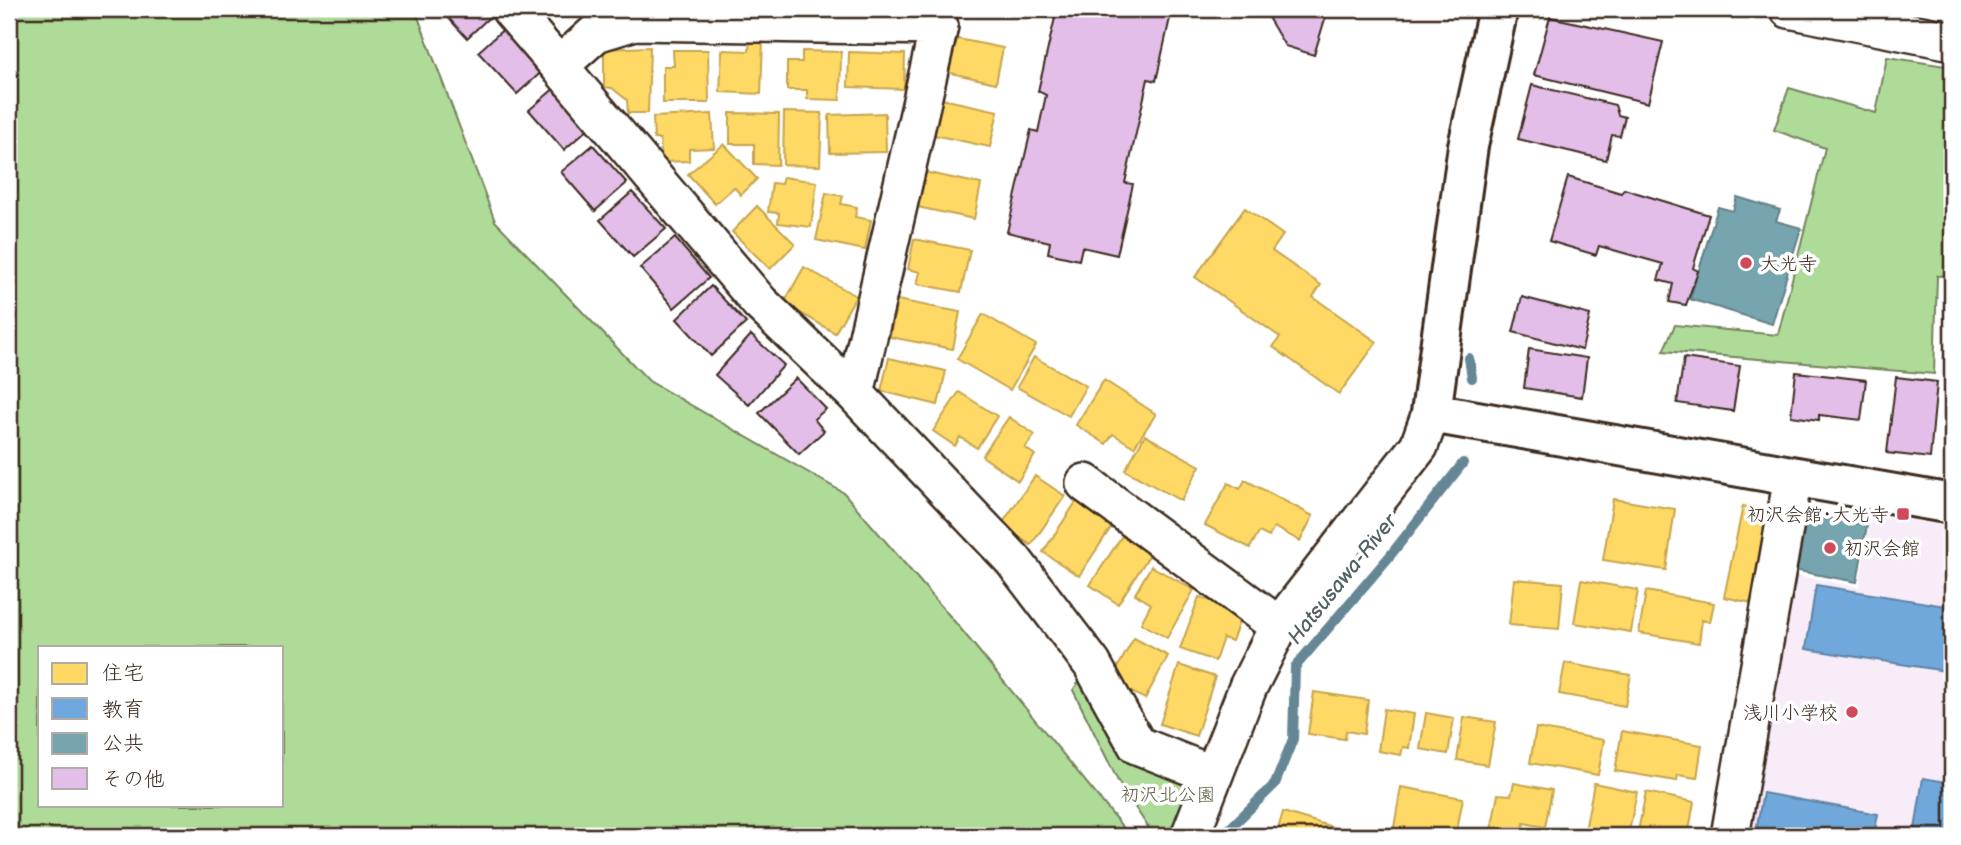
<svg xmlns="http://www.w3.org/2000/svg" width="1961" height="845" font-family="'Balsamiq Sans','Klee One',sans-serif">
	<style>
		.built { fill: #f7ecf8 }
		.green { fill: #afdb99; stroke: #75825c; stroke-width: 2; fill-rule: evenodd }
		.homes { fill: #ffd966; stroke: #c4a450; stroke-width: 2 }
		.schools { fill: #6fa8dc; stroke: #5f82a3; stroke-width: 2 }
		.public { fill: #76a5af; stroke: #648084; stroke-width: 2 }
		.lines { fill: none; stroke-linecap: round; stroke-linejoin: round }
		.stream { stroke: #658694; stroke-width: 10 }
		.building { fill: #e3bee9; stroke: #3b2a1e; stroke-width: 2 }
		.minor-casing { stroke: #3b2a1e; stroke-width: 42 }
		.tertiary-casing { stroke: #3b2a1e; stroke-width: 44 }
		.minor { stroke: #fff; stroke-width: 37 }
		.tertiary { stroke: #fff; stroke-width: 38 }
		.poi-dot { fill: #d1495b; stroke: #fff; stroke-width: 2.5 }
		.labels { text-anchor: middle; stroke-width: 7; stroke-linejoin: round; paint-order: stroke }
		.poi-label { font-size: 19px; fill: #3b2a1e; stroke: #fff; text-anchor: start }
		.park-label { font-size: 19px; fill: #5e5f43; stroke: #fff }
		.water-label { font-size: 21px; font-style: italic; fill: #546063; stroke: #fff }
	</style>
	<rect width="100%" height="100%" fill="#fff"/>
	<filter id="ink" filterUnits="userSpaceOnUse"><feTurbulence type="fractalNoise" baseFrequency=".0143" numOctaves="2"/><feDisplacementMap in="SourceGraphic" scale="14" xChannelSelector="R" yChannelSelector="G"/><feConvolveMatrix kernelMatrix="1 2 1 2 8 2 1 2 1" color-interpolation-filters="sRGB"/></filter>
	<g filter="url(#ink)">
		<path class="built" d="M 1871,514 L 1952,527 L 1952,836 L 1730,836 L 1778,572 L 1859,587 Z"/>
		<path class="green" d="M 9,9 L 415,9 L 495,221 L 649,381 L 844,493 L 960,628 L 1130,836 L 721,836 L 718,832 L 684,836 L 9,836 ZM 40,647 L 282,647 L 282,805 L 40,805 Z
			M 1887,57 L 1952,67 L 1952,275 L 1937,276 L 1934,374 L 1663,351 L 1675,325 L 1778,335 L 1825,148 L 1774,130 L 1789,88 L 1876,113 Z
			M 1092,664 L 1137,745 L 1213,775 L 1190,836 L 1154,836 L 1119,783 L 1073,690 Z"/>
		<path class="homes" d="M 953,38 L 1003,48 L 996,83 L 946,72 Z
			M 750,39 L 763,40 L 761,94 L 720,92 L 722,50 L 749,51 Z
			M 650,47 L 648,113 L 628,113 L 627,100 L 612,88 L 604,87 L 604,49 Z
			M 673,50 L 708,50 L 709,103 L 663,103 L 663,66 L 674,66 Z
			M 802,51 L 841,52 L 840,100 L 807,99 L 807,90 L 787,90 L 787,62 L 802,62 Z
			M 849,52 L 905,54 L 904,89 L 848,87 Z
			M 942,99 L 998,111 L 990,147 L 934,135 Z
			M 784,112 L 822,113 L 820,166 L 783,165 Z
			M 730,113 L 779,114 L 778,165 L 754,164 L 754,144 L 730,144 Z
			M 885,113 L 886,152 L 830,153 L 829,115 Z
			M 712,114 L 714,148 L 689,149 L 689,161 L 662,162 L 660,139 L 654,139 L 653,117 Z
			M 724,144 L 757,179 L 741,195 L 734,187 L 715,204 L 688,174 Z
			M 924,172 L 981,184 L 974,219 L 917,207 Z
			M 783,177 L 817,182 L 811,227 L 778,223 L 779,213 L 768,212 L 772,183 L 781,184 Z
			M 826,193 L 843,196 L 841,204 L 857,207 L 855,217 L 871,220 L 865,250 L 816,240 Z
			M 757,206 L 795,244 L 770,269 L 732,232 Z
			M 1245,208 L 1283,235 L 1272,251 L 1321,285 L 1313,297 L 1377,342 L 1339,394 L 1273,347 L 1280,337 L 1195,277 Z
			M 914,239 L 970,250 L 961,292 L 917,284 L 920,272 L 908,269 Z
			M 804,267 L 856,296 L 835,333 L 784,303 Z
			M 897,300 L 960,312 L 953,349 L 890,337 Z
			M 983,314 L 1036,345 L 1010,390 L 957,359 Z
			M 1034,357 L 1086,386 L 1069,416 L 1017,387 Z
			M 889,358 L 946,371 L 938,405 L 881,391 Z
			M 1104,380 L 1156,414 L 1134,447 L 1113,434 L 1106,444 L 1076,425 Z
			M 959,392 L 997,416 L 977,448 L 960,437 L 955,446 L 933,431 Z
			M 1009,417 L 1035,435 L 1025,448 L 1035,455 L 1018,481 L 982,456 Z
			M 1145,435 L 1200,466 L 1181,501 L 1125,470 Z
			M 1035,476 L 1065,496 L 1031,545 L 1001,525 Z
			M 1245,480 L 1313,516 L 1300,541 L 1274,527 L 1269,537 L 1259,532 L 1250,548 L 1205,525 L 1228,483 L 1240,489 Z
			M 1078,499 L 1114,523 L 1079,576 L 1043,552 Z
			M 1613,499 L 1675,509 L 1666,570 L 1603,560 Z
			M 1743,506 L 1771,512 L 1752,603 L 1724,597 Z
			M 1122,536 L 1150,554 L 1118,604 L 1090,585 Z
			M 1151,566 L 1194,590 L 1167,638 L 1141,623 L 1151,604 L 1135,594 Z
			M 1514,579 L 1563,583 L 1559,629 L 1509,625 Z
			M 1581,580 L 1638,590 L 1631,632 L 1574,623 Z
			M 1646,591 L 1714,603 L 1710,622 L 1702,620 L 1699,643 L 1639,633 Z
			M 1199,597 L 1229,607 L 1228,612 L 1241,616 L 1232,641 L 1223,638 L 1215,661 L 1180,649 Z
			M 1134,638 L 1168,656 L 1145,699 L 1110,681 Z
			M 1565,663 L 1631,675 L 1625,706 L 1559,694 Z
			M 1179,665 L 1215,677 L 1196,736 L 1160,724 Z
			M 1314,692 L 1368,700 L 1364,734 L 1346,731 L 1345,739 L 1308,734 Z
			M 1384,709 L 1414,714 L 1409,748 L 1403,747 L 1401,755 L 1378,751 Z
			M 1426,713 L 1454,718 L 1448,754 L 1420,749 Z
			M 1464,717 L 1496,722 L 1488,765 L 1457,760 Z
			M 1536,728 L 1604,740 L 1598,775 L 1530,763 Z
			M 1622,731 L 1702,745 L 1697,778 L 1678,775 L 1677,781 L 1615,771 Z
			M 1514,783 L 1552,790 L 1545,827 L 1524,823 L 1522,836 L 1490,836 L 1498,794 L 1511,795 Z
			M 1594,783 L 1637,792 L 1628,836 L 1584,836 Z
			M 1401,787 L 1463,798 L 1456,836 L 1410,836 L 1393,833 Z
			M 1646,792 L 1694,802 L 1688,836 L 1637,836 Z
			M 1283,812 L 1352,833 L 1351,836 L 1276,836 Z"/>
		<path class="schools" d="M 1816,585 L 1952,607 L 1952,672 L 1806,649 Z
			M 1923,778 L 1952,783 L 1952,836 L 1914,836 Z
			M 1763,793 L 1878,814 L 1874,836 L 1755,836 Z"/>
		<path class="public" d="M 1737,197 L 1780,210 L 1776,221 L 1801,228 L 1772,324 L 1690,299 L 1718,207 L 1733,211 Z
			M 1802,514 L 1867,525 L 1857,582 L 1793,570 Z"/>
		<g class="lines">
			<path class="stream" d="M 1469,358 L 1472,378
				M 1222,836 L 1275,784 L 1293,739 L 1295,667 L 1389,557 L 1463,463"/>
		</g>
		<path class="building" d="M 440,9 L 496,9 L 497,10 L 467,38 Z
			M 1057,9 L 1172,9 L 1156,81 L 1148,79 L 1125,183 L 1133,184 L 1117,255 L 1082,247 L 1079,260 L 1048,253 L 1050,242 L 1007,232 L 1031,130 L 1038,132 L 1046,95 L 1038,91 Z
			M 1263,9 L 1328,9 L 1314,55 L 1285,46 Z
			M 1550,17 L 1663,42 L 1648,103 L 1534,75 Z
			M 507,26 L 546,68 L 517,94 L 478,52 Z
			M 1532,85 L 1615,105 L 1618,115 L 1625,117 L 1620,136 L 1612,135 L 1606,160 L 1518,139 Z
			M 556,87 L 590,127 L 564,150 L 529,110 Z
			M 593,145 L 627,183 L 595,211 L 561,172 Z
			M 1568,177 L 1621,193 L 1624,189 L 1709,215 L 1693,268 L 1698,271 L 1686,305 L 1669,302 L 1673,284 L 1658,280 L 1663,264 L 1599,246 L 1596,255 L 1549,241 Z
			M 632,192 L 666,229 L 633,257 L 600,220 Z
			M 675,238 L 709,278 L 674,308 L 640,268 Z
			M 711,286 L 746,323 L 711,356 L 677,319 Z
			M 1522,297 L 1590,315 L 1582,350 L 1513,332 Z
			M 751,335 L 784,365 L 749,405 L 715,375 Z
			M 1529,349 L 1587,358 L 1582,397 L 1524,388 Z
			M 1684,358 L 1740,366 L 1733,411 L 1677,403 Z
			M 1796,372 L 1866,380 L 1861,420 L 1819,415 L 1819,420 L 1791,416 Z
			M 1896,377 L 1937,382 L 1930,458 L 1887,453 Z
			M 796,378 L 826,409 L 814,419 L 824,431 L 799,454 L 759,413 Z"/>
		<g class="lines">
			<g class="minor-casing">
				<path id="minor" d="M 510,9 L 559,66
					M 1789,9 L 1952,41
					M 855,394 L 939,26 L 635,21 L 596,33 L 559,66 L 760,303 L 855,394 L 1013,560 L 1092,664 L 1137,745 L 1213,775
					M 1085,483 L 1279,626
					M 1190,836 L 1248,687 L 1279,626 L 1419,446 L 1431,413
					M 1730,836 L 1793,477"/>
			</g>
			<g class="tertiary-casing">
				<path id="tertiary" d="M 1498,9 L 1468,146 L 1431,413 L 1952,504"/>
			</g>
			<use href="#minor" class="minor"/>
			<use href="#tertiary" class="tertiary"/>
		</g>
	</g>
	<g class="poi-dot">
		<circle cx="1746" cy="263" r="7"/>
		<rect x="1896" y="507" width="14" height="14" rx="3.5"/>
		<circle cx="1830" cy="548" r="7"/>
		<circle cx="1852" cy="712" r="7"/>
	</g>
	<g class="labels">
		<g class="poi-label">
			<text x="1760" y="270">大光寺</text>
			<text x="1889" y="521" text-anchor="end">初沢会館･大光寺</text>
			<text x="1844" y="555">初沢会館</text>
			<text x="1838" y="719" text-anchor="end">浅川小学校</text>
		</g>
		<g class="park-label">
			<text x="1168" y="801">初沢北公園</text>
		</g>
		<g class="water-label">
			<text transform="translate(1342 579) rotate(-51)" y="7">Hatsusawa-River</text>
		</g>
	</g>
	<rect width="1961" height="845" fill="none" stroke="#fff" stroke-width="35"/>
	<rect x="18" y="18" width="1926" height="810" fill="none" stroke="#3b2a1e" stroke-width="2.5" filter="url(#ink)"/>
	<rect x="38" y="646" width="245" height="161" fill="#ffffff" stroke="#b1aaa5" stroke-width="2"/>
	<rect x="52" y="663" width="35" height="21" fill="#ffd966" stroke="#b1aaa5" stroke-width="2"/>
	<text x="102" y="680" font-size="21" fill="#3b2a1e">住宅</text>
	<rect x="52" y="698" width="35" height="21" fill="#6fa8dc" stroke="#b1aaa5" stroke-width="2"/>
	<text x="102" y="716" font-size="21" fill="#3b2a1e">教育</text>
	<rect x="52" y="733" width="35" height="21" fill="#76a5af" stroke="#b1aaa5" stroke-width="2"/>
	<text x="102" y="750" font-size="21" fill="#3b2a1e">公共</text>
	<rect x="52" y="768" width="35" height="21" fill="#e3bee9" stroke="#b1aaa5" stroke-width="2"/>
	<text x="102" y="786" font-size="21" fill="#3b2a1e">その他</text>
</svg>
